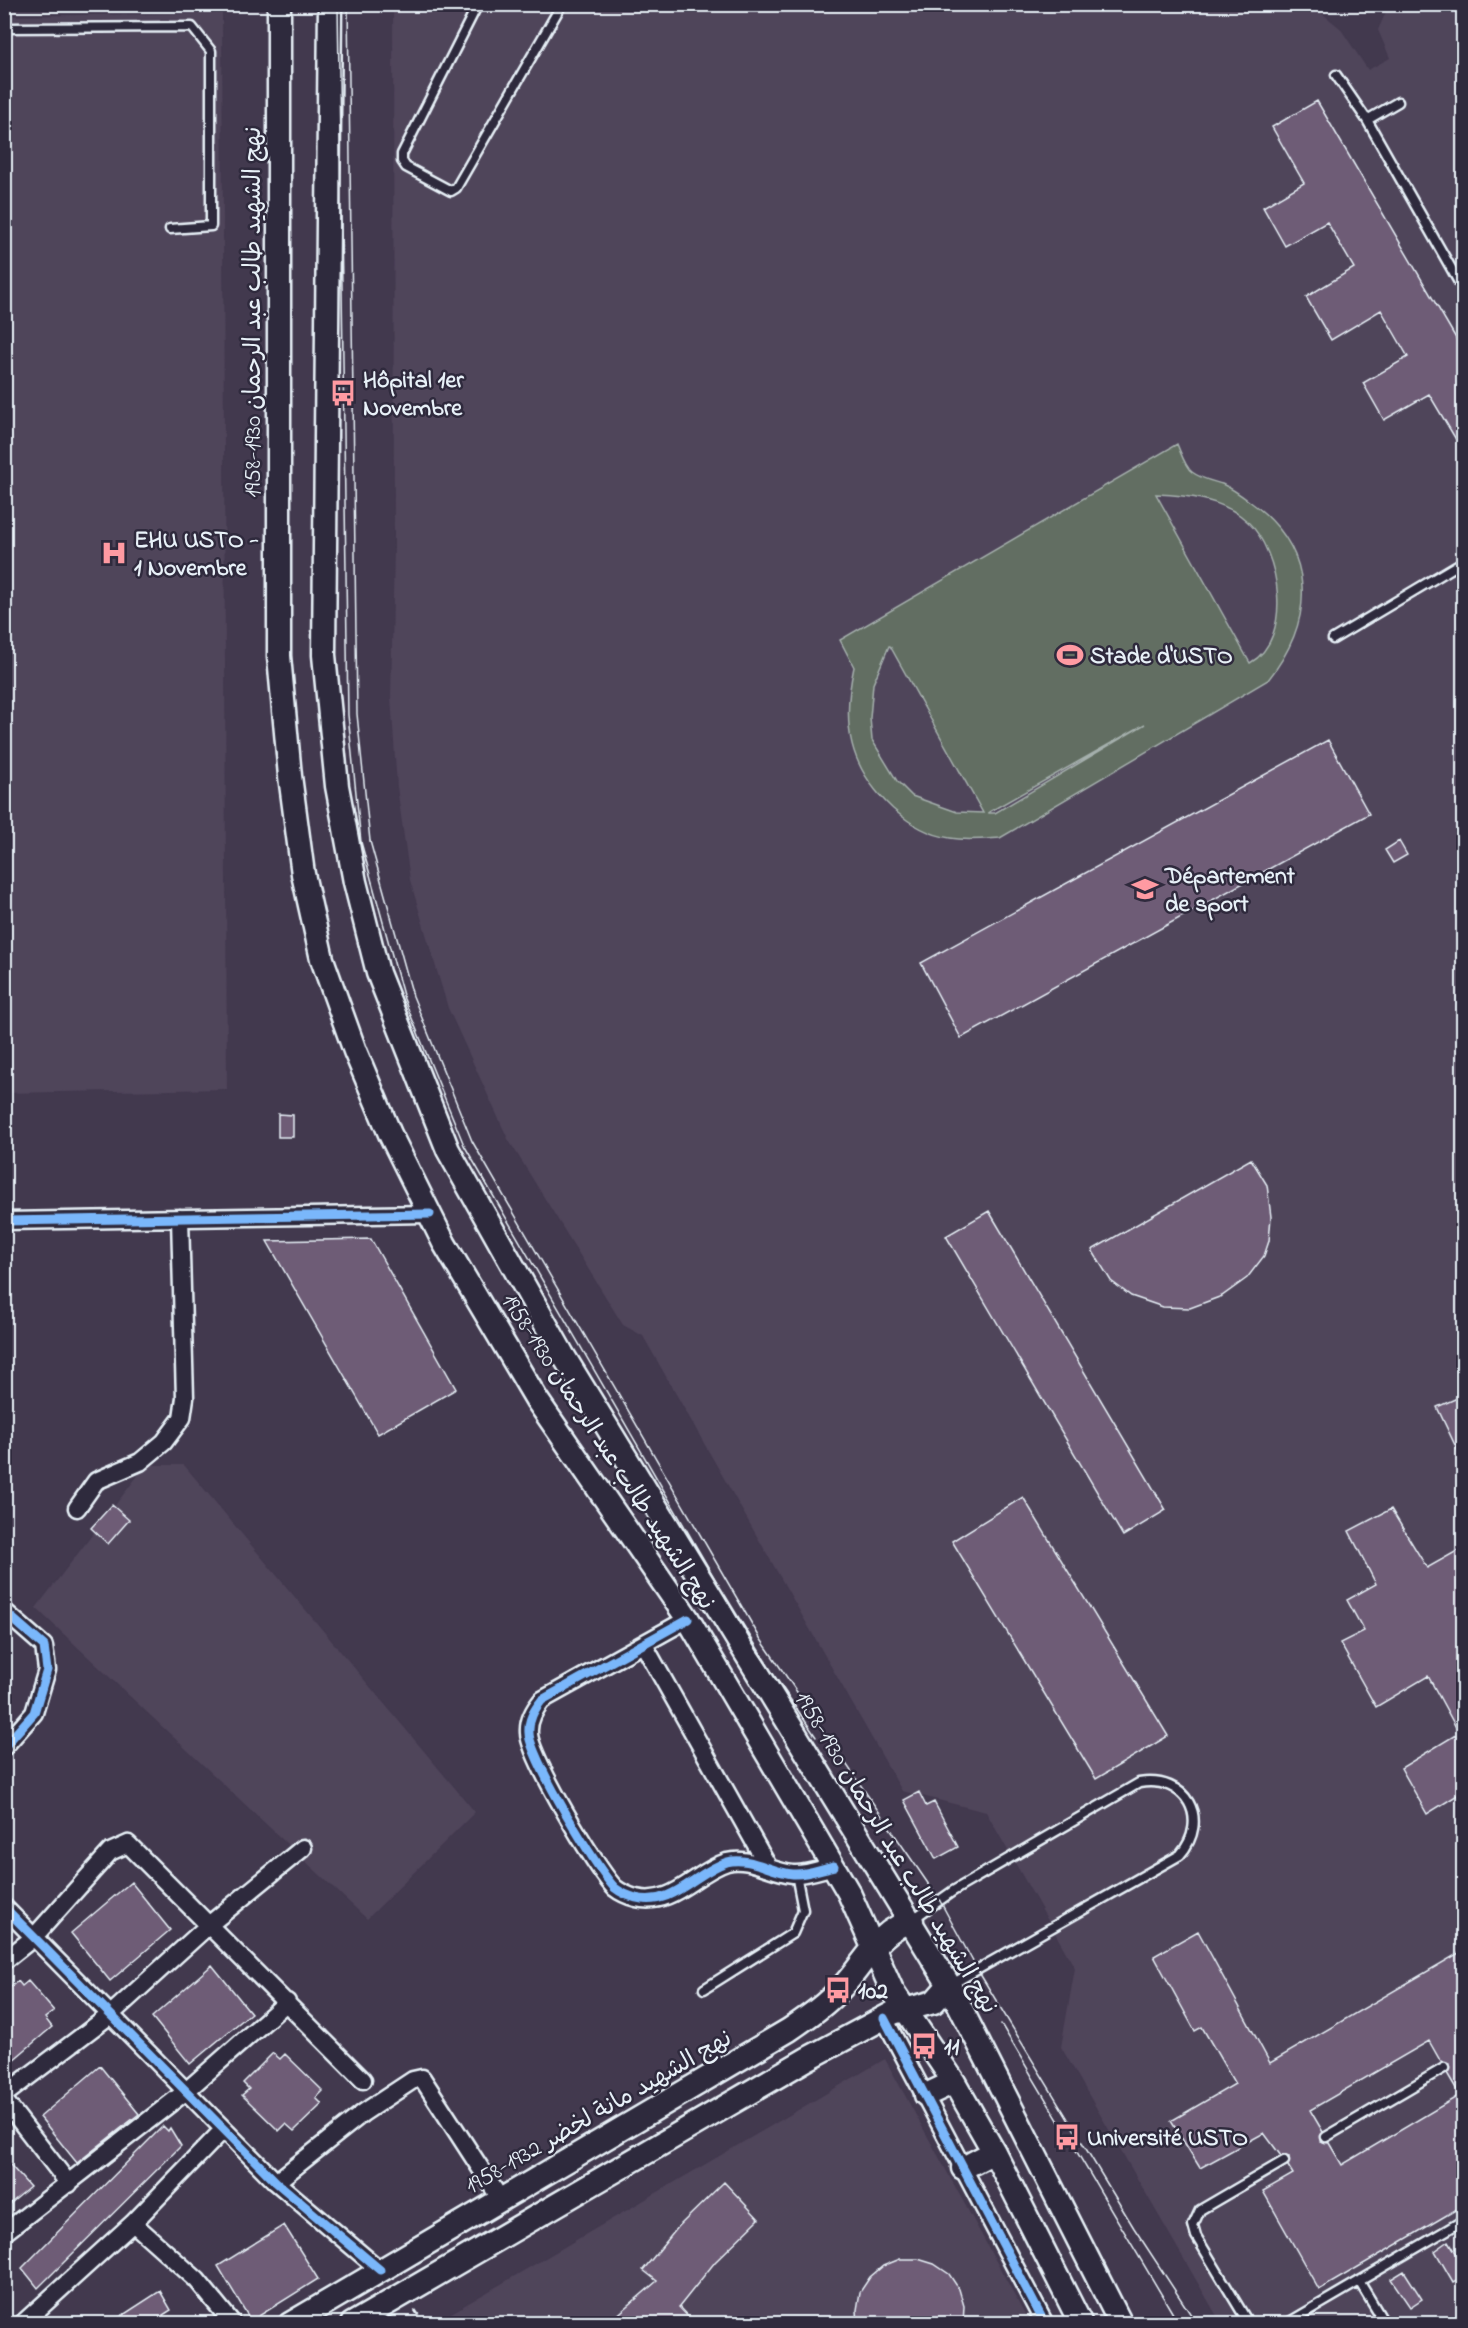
<svg xmlns="http://www.w3.org/2000/svg" width="1468" height="2328" font-family="'Indie Flower','Playpen Sans Arabic',sans-serif">
	<style>
		.built { fill: #4f445a }
		.green { fill: #626e62; stroke: #a5b0ad; stroke-width: 1.5; fill-rule: evenodd }
		.building { fill: #6e5c76; stroke: #e8f1f8; stroke-width: 1.5; fill-rule: evenodd }
		.lines { fill: none; stroke-linecap: round; stroke-linejoin: round }
		.service-casing { stroke: #e8f1f8; stroke-width: 13 }
		.minor-casing { stroke: #e8f1f8; stroke-width: 21 }
		.secondary-casing { stroke: #e8f1f8; stroke-width: 27 }
		.path { stroke: #e8f1f8; stroke-width: 3; stroke-dasharray: 6 4.5; stroke-linecap: butt }
		.service { stroke: #2f2a3d; stroke-width: 8 }
		.minor { stroke: #2f2a3d; stroke-width: 16 }
		.secondary { stroke: #2f2a3d; stroke-width: 22 }
		.tram { stroke: #e8f1f8; stroke-width: 1.5 }
		.cycleway-casing { stroke: #2f2a3d; stroke-width: 13 }
		.cycleway { stroke: #7ab7fb; stroke-width: 9 }
		.labels { text-anchor: middle; stroke-width: 5; stroke-linejoin: round; paint-order: stroke }
		.street-label { font-size: 24px; fill: #e8f1f8; stroke: #2f2a3d }
		.poi-label { font-size: 24px; font-weight: bold; fill: #e8f1f8; stroke: #2f2a3d; text-anchor: start }
	</style>
	<rect width="100%" height="100%" fill="#42394e"/>
	<filter id="ink" filterUnits="userSpaceOnUse"><feTurbulence type="fractalNoise" baseFrequency=".0167" numOctaves="2"/><feDisplacementMap in="SourceGraphic" scale="12" xChannelSelector="R" yChannelSelector="G"/><feConvolveMatrix kernelMatrix="1 2 1 2 8 2 1 2 1" color-interpolation-filters="sRGB"/></filter>
	<g filter="url(#ink)">
		<path class="built" d="M 393,5 L 1312,5 L 1340,28 L 1368,70 L 1390,58 L 1378,30 L 1389,5 L 1463,5 L 1463,2323 L 1221,2323 L 1061,2047 L 1075,1968 L 986,1812 L 902,1791 L 643,1336 L 623,1325 L 508,1139 L 448,1008 L 410,880 L 397,787 L 391,697 L 394,547 Z
			M 222,13 L 227,1089 L 5,1093 L 4,16 Z
			M 146,1465 L 184,1465 L 475,1812 L 367,1919 L 36,1608 Z
			M 885,2059 L 1030,2323 L 447,2324 L 443,2318 Z"/>
		<path class="green" d="M 1177,444 C 1181,453 1185,467 1192,472 C 1201,479 1212,481 1222,484 C 1231,488 1241,495 1249,501 C 1317,549 1316,619 1268,680 L 1000,838 C 984,839 966,841 950,838 C 928,835 909,823 893,809 C 849,768 841,725 854,667 L 840,640 ZM 1156,494 C 1187,495 1224,499 1248,522 C 1280,552 1294,638 1250,663 ZM 889,646 L 890,646 L 983,813 L 957,812 L 912,796 L 897,781 L 872,740 L 870,718 L 873,684 ZM 1145,724 L 995,813 L 989,813 L 989,812 Z"/>
		<path class="building" d="M 1317,101 L 1464,352 L 1464,453 L 1429,394 L 1384,420 L 1363,383 L 1408,357 L 1381,310 L 1331,340 L 1306,297 L 1354,268 L 1327,222 L 1285,246 L 1263,207 L 1304,183 L 1272,127 Z
			M 1328,740 L 1369,814 L 961,1038 L 921,963 Z
			M 1399,841 L 1407,855 L 1393,863 L 1385,850 Z
			M 278,1114 L 293,1115 L 293,1137 L 278,1137 Z
			M 1251,1159 L 1267,1185 L 1271,1217 L 1269,1241 L 1264,1256 L 1247,1278 L 1222,1296 L 1190,1308 L 1163,1307 L 1131,1296 L 1111,1281 L 1092,1250 Z
			M 989,1211 L 1166,1510 L 1123,1536 L 946,1236 Z
			M 371,1239 L 456,1389 L 378,1434 L 267,1241 Z
			M 1464,1395 L 1464,1464 L 1437,1407 Z
			M 1023,1497 L 1168,1736 L 1096,1779 L 952,1541 Z
			M 112,1505 L 129,1520 L 108,1544 L 91,1528 Z
			M 1391,1509 L 1427,1568 L 1464,1547 L 1464,1791 L 1427,1814 L 1401,1768 L 1459,1733 L 1428,1676 L 1376,1707 L 1340,1643 L 1364,1631 L 1347,1600 L 1376,1584 L 1349,1531 Z
			M 919,1792 L 926,1806 L 934,1802 L 958,1847 L 936,1859 L 904,1800 Z
			M 131,1882 L 170,1930 L 110,1981 L 71,1933 Z
			M 1198,1931 L 1270,2063 L 1464,1950 L 1464,2205 L 1319,2290 L 1263,2191 L 1293,2174 L 1288,2166 L 1289,2157 L 1281,2156 L 1264,2133 L 1200,2168 L 1171,2121 L 1235,2084 L 1202,2027 L 1195,2031 L 1154,1956 ZM 1429,2041 L 1441,2062 L 1449,2064 L 1447,2073 L 1460,2095 L 1342,2165 L 1329,2143 L 1321,2141 L 1323,2132 L 1310,2110 Z
			M 212,1965 L 251,2013 L 190,2064 L 152,2017 Z
			M 18,1981 L 22,1986 L 28,1981 L 54,2011 L 45,2018 L 52,2027 L 12,2061 L 4,2052 L 4,1992 Z
			M 273,2053 L 280,2059 L 285,2054 L 323,2091 L 316,2098 L 322,2104 L 294,2131 L 286,2124 L 279,2131 L 242,2095 L 249,2089 L 243,2083 Z
			M 100,2066 L 139,2114 L 77,2163 L 40,2117 Z
			M 163,2126 L 168,2131 L 170,2128 L 181,2146 L 38,2288 L 22,2268 Z
			M 4,2158 L 30,2187 L 4,2209 Z
			M 724,2182 L 759,2219 L 715,2262 L 679,2307 L 695,2324 L 607,2324 L 657,2281 L 643,2270 L 679,2226 Z
			M 284,2225 L 318,2279 L 251,2321 L 218,2266 Z
			M 1449,2241 L 1464,2266 L 1464,2276 L 1453,2282 L 1435,2251 Z
			M 900,2259 L 918,2259 L 934,2264 L 949,2274 L 959,2289 L 964,2306 L 963,2324 L 858,2324 L 857,2310 L 860,2292 L 870,2277 L 883,2266 Z
			M 1404,2271 L 1422,2299 L 1410,2307 L 1391,2279 Z
			M 160,2291 L 171,2310 L 163,2315 L 168,2324 L 109,2324 Z"/>
		<g class="lines">
			<g class="service-casing">
				<path id="service" d="M 478,4 L 402,154 L 402,161 L 406,167 L 451,191 L 456,188 L 562,4
					M 4,28 L 192,27 L 211,51 L 211,226 L 170,229
					M 1336,75 L 1367,120 L 1464,291
					M 1367,120 L 1398,102
					M 1333,639 L 1464,561
					M 913,1919 L 953,1891 L 1139,1783 C 1186,1775 1211,1819 1180,1855 L 950,1985
					M 704,1989 L 793,1933 L 803,1910 L 796,1874
					M 1326,2137 L 1444,2068
					M 1359,2281 L 1385,2324
					M 1249,2324 L 1196,2236 L 1193,2225 L 1200,2210 L 1284,2161
					M 1286,2324 L 1464,2220"/>
			</g>
			<g class="minor-casing">
				<path id="minor" d="M 4,1221 L 430,1214
					M 77,1508 L 96,1481 L 140,1462 L 164,1442 L 182,1418 L 185,1398 L 180,1218
					M 4,1611 L 44,1646 L 47,1670 L 34,1713 L 4,1747
					M 688,1619 L 542,1700 C 534,1710 528,1720 529,1733 C 529,1756 597,1870 615,1888 C 620,1892 629,1896 636,1898 C 673,1907 695,1872 727,1862 C 749,1856 771,1872 793,1874 C 806,1875 821,1869 834,1866
					M 644,1645 L 769,1868
					M 4,1907 L 276,2182 L 380,2270
					M 4,1961 L 33,1938 L 110,1852 L 128,1844 L 363,2080
					M 884,2018 L 1045,2324
					M 4,2095 L 110,2015 L 210,1924 L 303,1848
					M 4,2100 L 69,2184
					M 276,2182 L 363,2113 L 413,2080 L 422,2078 L 501,2200
					M 133,2223 L 197,2280 L 233,2324
					M 4,2233 L 185,2092 L 287,2002
					M 22,2324 L 133,2223 L 223,2130"/>
			</g>
			<g class="secondary-casing">
				<path id="secondary" d="M 279,4 L 279,656 L 290,776 L 303,874 L 322,959 L 355,1051 L 390,1134 L 444,1243 L 537,1400 L 688,1619 L 849,1893 L 892,1990 L 954,2082 L 994,2152 L 1081,2324
					M 330,4 L 324,655 L 337,786 L 355,882 L 378,973 L 448,1150 L 563,1355 L 949,1985 L 1121,2324
					M 926,2095 L 954,2082
					M 963,2168 L 994,2152
					M 290,2324 L 789,2030 C 808,2017 827,2004 843,1986 C 866,1962 878,1930 912,1921
					M 352,2324 L 807,2059 L 893,2013 L 934,2002 L 949,1985"/>
			</g>
			<path class="path" d="M 415,2310 L 424,2324"/>
			<use href="#service" class="service"/>
			<use href="#minor" class="minor"/>
			<use href="#secondary" class="secondary"/>
			<path class="tram" d="M 338,4 L 348,715 L 361,842 L 404,999 L 464,1145 L 752,1643 L 816,1737
				M 348,4 L 357,714 L 370,841 L 413,996 L 472,1141 L 760,1638 L 940,1901 L 977,1969 L 1134,2228 L 1197,2324
				M 1001,2024 L 1179,2324"/>
			<g class="cycleway-casing">
				<path id="cycleway" d="M 4,1221 L 430,1214
					M 4,1611 L 44,1646 L 47,1670 L 34,1713 L 4,1747
					M 688,1619 L 542,1700 C 534,1710 528,1720 529,1733 C 529,1756 597,1870 615,1888 C 620,1892 629,1896 636,1898 C 673,1907 695,1872 727,1862 C 749,1856 771,1872 793,1874 C 806,1875 821,1869 834,1866
					M 4,1907 L 276,2182 L 380,2270
					M 884,2018 L 1045,2324"/>
			</g>
			<use href="#cycleway" class="cycleway"/>
		</g>
	</g>
	<defs>
		<g id="bus-bare" transform="scale(2.07)"><path d="M-5-6H5V4H4V6H2V4H-2V6H-4V4H-5ZM-3.5-4V0h7V-4ZM-3.5 1.2v1.5H-2V1.2ZM2 1.2v1.5H3.5V1.2Z" fill="#ff9aa2" stroke="#2f2a3d" stroke-width="2.5" paint-order="stroke"/></g>
		<g id="hospital-bare" transform="scale(2.07)"><path d="M-5-5h3v3.5h4V-5h3V5h-3V1.5h-4V5h-3Z" fill="#ff9aa2" stroke="#2f2a3d" stroke-width="2.5" paint-order="stroke"/></g>
		<g id="stadium-bare" transform="scale(2.07)"><path d="M0-5a6.5 5 0 1 0 0 10a6.5 5 0 1 0 0-10ZM-3.5-1.8h7v3.6h-7Z" fill="#ff9aa2" stroke="#2f2a3d" stroke-width="2.5" paint-order="stroke"/></g>
		<g id="university-bare" transform="scale(2.07)"><path d="M0-5L7-2L0 1L-7-2ZM-4 1L0 2.5L4 1V4Q0 6-4 4Z" fill="#ff9aa2" stroke="#2f2a3d" stroke-width="2.5" paint-order="stroke"/></g>
	</defs>
	<g fill-rule="evenodd">
		<use href="#bus-bare" x="343" y="393"/>
		<use href="#hospital-bare" x="114" y="553"/>
		<use href="#stadium-bare" x="1070" y="655"/>
		<use href="#university-bare" x="1145" y="889"/>
		<use href="#bus-bare" x="838" y="1990"/>
		<use href="#bus-bare" x="924" y="2046"/>
		<use href="#bus-bare" x="1067" y="2137"/>
	</g>
	<g class="labels">
		<g class="street-label">
			<text transform="translate(252 312) rotate(-90)" y="8">نهج الشهيد طالب عبد الرحمان 1930-1958</text>
			<text transform="translate(609 1451) rotate(57)" y="8">نهج الشهيد طالب عبد الرحمان 1930-1958</text>
			<text transform="translate(897 1852) rotate(59)" y="8">نهج الشهيد طالب عبد الرحمان 1930-1958</text>
			<text transform="translate(598 2111) rotate(-30)" y="8">نهج الشهيد مانة لخضر 1932-1958</text>
		</g>
		<g class="poi-label">
			<text x="363" y="387">Hôpital 1er<tspan x="363" dy="28">Novembre</tspan></text>
			<text x="134" y="547">EHU USTO -<tspan x="134" dy="28">1 Novembre</tspan></text>
			<text x="1090" y="663">Stade d'USTO</text>
			<text x="1165" y="883">Département<tspan x="1165" dy="28">de sport</tspan></text>
			<text x="858" y="1998">102</text>
			<text x="944" y="2054">11</text>
			<text x="1087" y="2145">Université USTO</text>
		</g>
	</g>
	<rect width="1468" height="2328" fill="none" stroke="#2f2a3d" stroke-width="24"/>
	<rect x="12" y="12" width="1444" height="2304" fill="none" stroke="#e8f1f8" stroke-width="2" filter="url(#ink)"/>
</svg>
